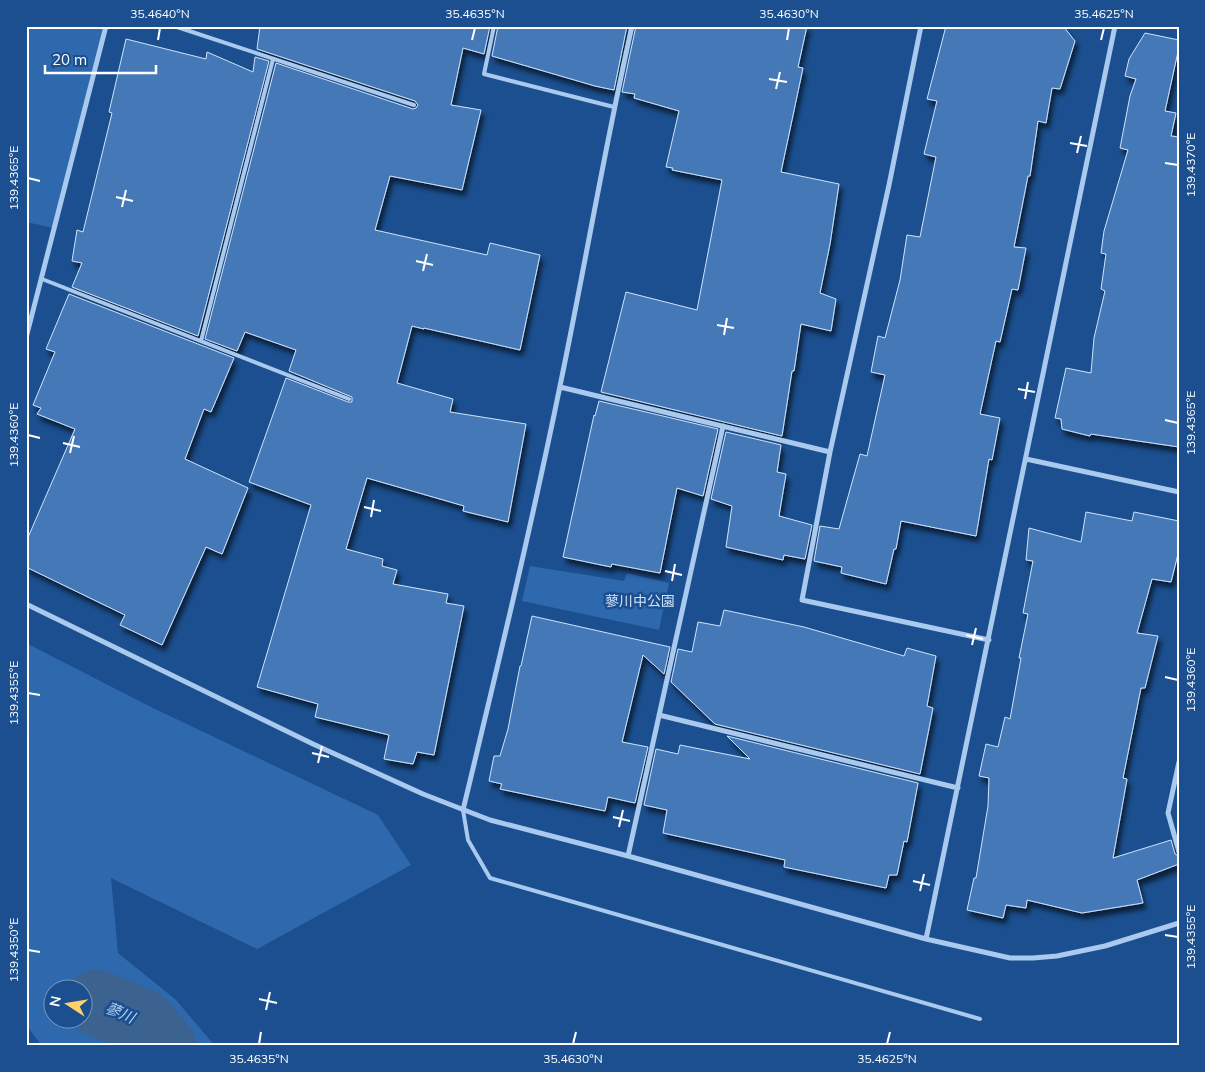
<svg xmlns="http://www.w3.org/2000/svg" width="1205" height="1072" font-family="Mulish,'Noto Sans JP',sans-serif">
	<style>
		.green { fill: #2e69ad; fill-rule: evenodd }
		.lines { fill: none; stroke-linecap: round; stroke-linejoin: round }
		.river { stroke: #3c6290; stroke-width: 66 }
		.building { fill: #4478b7; stroke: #cfe3fa; filter: url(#shadow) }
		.lane { stroke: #a9c9ee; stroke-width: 4 }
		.street { stroke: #a9c9ee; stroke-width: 5 }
		.ticks { fill: none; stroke: #fff; stroke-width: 2 }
		.labels { text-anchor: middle; stroke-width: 5; stroke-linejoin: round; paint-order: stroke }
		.park-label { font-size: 14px; fill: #cfe3fa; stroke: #1b4f8f }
		.water-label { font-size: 15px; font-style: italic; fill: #b5d3f5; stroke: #1b4f8f }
		.neatline { fill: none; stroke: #fff; stroke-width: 2 }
		.ticks-label { font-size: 12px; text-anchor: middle; fill: #fff }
	</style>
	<defs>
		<filter id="shadow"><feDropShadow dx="3" dy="5.5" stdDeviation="2.5" flood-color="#0009"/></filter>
	</defs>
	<rect width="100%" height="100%" fill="#1b4f8f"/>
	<path class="green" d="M 26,26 L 106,26 L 54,228 L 26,222 Z
		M 530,566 L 624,581 L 627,573 L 669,583 L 659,630 L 522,601 Z
		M 26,643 L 151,707 L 378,815 L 411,865 L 257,949 L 111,878 L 118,953 L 176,1000 L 215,1046 L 42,1046 L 26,1025 ZM 52,990 L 82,990 L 82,1020 L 52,1020 Z"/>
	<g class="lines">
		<path class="river" d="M 97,1003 L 142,1022 L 163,1046"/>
	</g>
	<path class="building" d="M 260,26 L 490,26 L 484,54 L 463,48 L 451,105 L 481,110 L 462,190 L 390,176 L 375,230 L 487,255 L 490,243 L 540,255 L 520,350 L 424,328 L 424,329 L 412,326 L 397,383 L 453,399 L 450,412 L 526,424 L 508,522 L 463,511 L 464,506 L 367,478 L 346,549 L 383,559 L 382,566 L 397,570 L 393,584 L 448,594 L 446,603 L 464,606 L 434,755 L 417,752 L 413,764 L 384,759 L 389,735 L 315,717 L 318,704 L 257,687 L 311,505 L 249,482 L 286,378 L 348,402 L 352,402 L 352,397 L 289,371 L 296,350 L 245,332 L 237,351 L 205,339 L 276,63 L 413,109 L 416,108 L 418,105 L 415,101 L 257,49 Z
		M 498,26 L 627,26 L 614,90 L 595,86 L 492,56 Z
		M 636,26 L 807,26 L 798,67 L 803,68 L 781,172 L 839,184 L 830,244 L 820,293 L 836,299 L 831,331 L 801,324 L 794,371 L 792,371 L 782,436 L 601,392 L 626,292 L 697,310 L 722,180 L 672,170 L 673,168 L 666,167 L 679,111 L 634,98 L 635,94 L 622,92 Z
		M 946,26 L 1063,26 L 1075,41 L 1060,89 L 1052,88 L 1046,123 L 1038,121 L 1030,176 L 1028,176 L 1014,247 L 1026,248 L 1018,290 L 1012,289 L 1000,342 L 996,341 L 980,414 L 1000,418 L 992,460 L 989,459 L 976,536 L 901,521 L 896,549 L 894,549 L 886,584 L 841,573 L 842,567 L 814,561 L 820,526 L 839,529 L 860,454 L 867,456 L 885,375 L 871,372 L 878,336 L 885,338 L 900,280 L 907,235 L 920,237 L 936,157 L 924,154 L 937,101 L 927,99 Z
		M 1145,33 L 1179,40 L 1179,47 L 1165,111 L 1176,113 L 1171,136 L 1179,137 L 1179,447 L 1091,434 L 1090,436 L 1062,429 L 1061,419 L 1055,418 L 1066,368 L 1091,373 L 1094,338 L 1105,291 L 1101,289 L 1106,254 L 1101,253 L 1104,231 L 1128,150 L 1120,148 L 1130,96 L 1136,79 L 1125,76 L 1129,59 Z
		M 126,39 L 206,59 L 207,52 L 253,72 L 255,57 L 269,61 L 198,336 L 72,287 L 82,263 L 72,261 L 77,230 L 83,232 L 112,113 L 109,112 Z
		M 69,294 L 234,358 L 211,412 L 204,409 L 185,459 L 248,488 L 222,554 L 206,547 L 162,645 L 120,625 L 125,615 L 26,567 L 26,542 L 75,429 L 37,414 L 41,408 L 33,405 L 55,352 L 46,349 Z
		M 599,401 L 718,429 L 703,496 L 677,488 L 660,573 L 612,564 L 611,567 L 563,557 L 594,415 L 595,416 Z
		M 726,432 L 781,445 L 777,472 L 786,474 L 779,516 L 812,525 L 805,559 L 784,555 L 783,560 L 726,547 L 732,506 L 711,499 Z
		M 1086,512 L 1132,521 L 1134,512 L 1179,521 L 1179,550 L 1171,582 L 1152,579 L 1137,633 L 1158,636 L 1145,688 L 1141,688 L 1123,778 L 1127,779 L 1113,858 L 1171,840 L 1175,854 L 1179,856 L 1179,864 L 1137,880 L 1143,903 L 1082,913 L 1027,900 L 1026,908 L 1006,905 L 1003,918 L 967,910 L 974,878 L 976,878 L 988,806 L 989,778 L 979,776 L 986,744 L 998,747 L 1005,717 L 1010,719 L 1021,658 L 1019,658 L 1028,614 L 1023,613 L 1033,561 L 1026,560 L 1029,528 L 1081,542 Z
		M 724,610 L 804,627 L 904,656 L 907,648 L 936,656 L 927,706 L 933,708 L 920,774 L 715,724 L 671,682 L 678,649 L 692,652 L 698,622 L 720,626 Z
		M 532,616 L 670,647 L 664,674 L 643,655 L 622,742 L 648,747 L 635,803 L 608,797 L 605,811 L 500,789 L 502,784 L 489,781 L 494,756 L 500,756 L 508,729 L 520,666 L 521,666 Z
		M 727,736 L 918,783 L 907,842 L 904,841 L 897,875 L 889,875 L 886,888 L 784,867 L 785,860 L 663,833 L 667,810 L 644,805 L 656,749 L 678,754 L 680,745 L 750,759 Z"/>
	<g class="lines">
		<path class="lane" d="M 174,26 L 414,105
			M 494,26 L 484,74 L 614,107
			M 42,279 L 349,399
			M 201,341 L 273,59
			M 463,810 L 468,840 L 490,878 L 980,1019"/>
		<path class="street" d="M 921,26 L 889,185 L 830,452 L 802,600 L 989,640
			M 26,338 L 106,26
			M 560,387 L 830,452
			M 1026,459 L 1179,492
			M 26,604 L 313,744 L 423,794 L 490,820 L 628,856 L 926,939 L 1010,958 L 1033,958 L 1057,956 L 1105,946 L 1179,923
			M 659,715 L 958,788
			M 1179,762 L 1168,813 L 1179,852
			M 463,810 C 497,669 531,528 560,386 C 585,266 605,146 632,26
			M 628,856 L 723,426
			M 926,939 L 1115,26"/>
	</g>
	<path class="ticks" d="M 158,40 L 160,28M 472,40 L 475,28M 787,40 L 789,28M 1101,40 L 1104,28M 769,79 L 787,82M 776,89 L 780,72M 1070,143 L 1087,146M 1077,153 L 1081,136M 1165,163 L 1178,165M 28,178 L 40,181M 116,197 L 133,201M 122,207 L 126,190M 416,261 L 433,265M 423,271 L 427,254M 717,325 L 734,328M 724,335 L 727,318M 1018,389 L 1035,392M 1025,399 L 1028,382M 1165,420 L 1178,423M 28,435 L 40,438M 63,443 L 80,447M 70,453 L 74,436M 364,507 L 381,511M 371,517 L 374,500M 665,571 L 682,575M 672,581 L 675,564M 966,635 L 983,639M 972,645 L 976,628M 1165,677 L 1178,680M 28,693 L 40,695M 312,753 L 329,757M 318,763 L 322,746M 613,817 L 630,821M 619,827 L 623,810M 913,881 L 930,885M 920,891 L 924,874M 1165,935 L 1178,937M 28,950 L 40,952M 259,999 L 277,1003M 266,1010 L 270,992M 259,1044 L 261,1032M 573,1044 L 576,1032M 887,1044 L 890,1032"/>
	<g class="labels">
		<g class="park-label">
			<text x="640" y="606">蓼川中公園</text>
		</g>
		<g class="water-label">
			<text transform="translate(120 1013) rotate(23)" y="5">蓼川</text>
		</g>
	</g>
	<rect width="1205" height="1072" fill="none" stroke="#1b4f8f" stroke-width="55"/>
	<g transform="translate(68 1004) rotate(282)"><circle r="24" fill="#1b4f8f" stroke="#7695bc"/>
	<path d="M0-4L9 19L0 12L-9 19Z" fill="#ffd166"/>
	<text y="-8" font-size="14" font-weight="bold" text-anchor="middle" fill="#ffffff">N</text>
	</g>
	<path d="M45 65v8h111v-8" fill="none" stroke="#ffffff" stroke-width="2.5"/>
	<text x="52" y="65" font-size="15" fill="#ffffff" stroke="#1b4f8f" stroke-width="4" paint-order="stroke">20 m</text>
	<rect x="28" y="28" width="1150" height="1016" class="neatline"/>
	<g class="ticks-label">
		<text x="160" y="18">35.4640°N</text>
		<text x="475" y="18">35.4635°N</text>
		<text x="789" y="18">35.4630°N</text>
		<text x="1104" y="18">35.4625°N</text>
		<text transform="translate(1191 165) rotate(-90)" y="4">139.4370°E</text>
		<text transform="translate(14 178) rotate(-90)" y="4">139.4365°E</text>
		<text transform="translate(1191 423) rotate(-90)" y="4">139.4365°E</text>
		<text transform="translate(14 435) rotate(-90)" y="4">139.4360°E</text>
		<text transform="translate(1191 680) rotate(-90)" y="4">139.4360°E</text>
		<text transform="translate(14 693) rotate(-90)" y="4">139.4355°E</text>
		<text transform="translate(1191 937) rotate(-90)" y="4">139.4355°E</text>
		<text transform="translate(14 950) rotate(-90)" y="4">139.4350°E</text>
		<text x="259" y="1063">35.4635°N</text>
		<text x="573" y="1063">35.4630°N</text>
		<text x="887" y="1063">35.4625°N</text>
	</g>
</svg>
